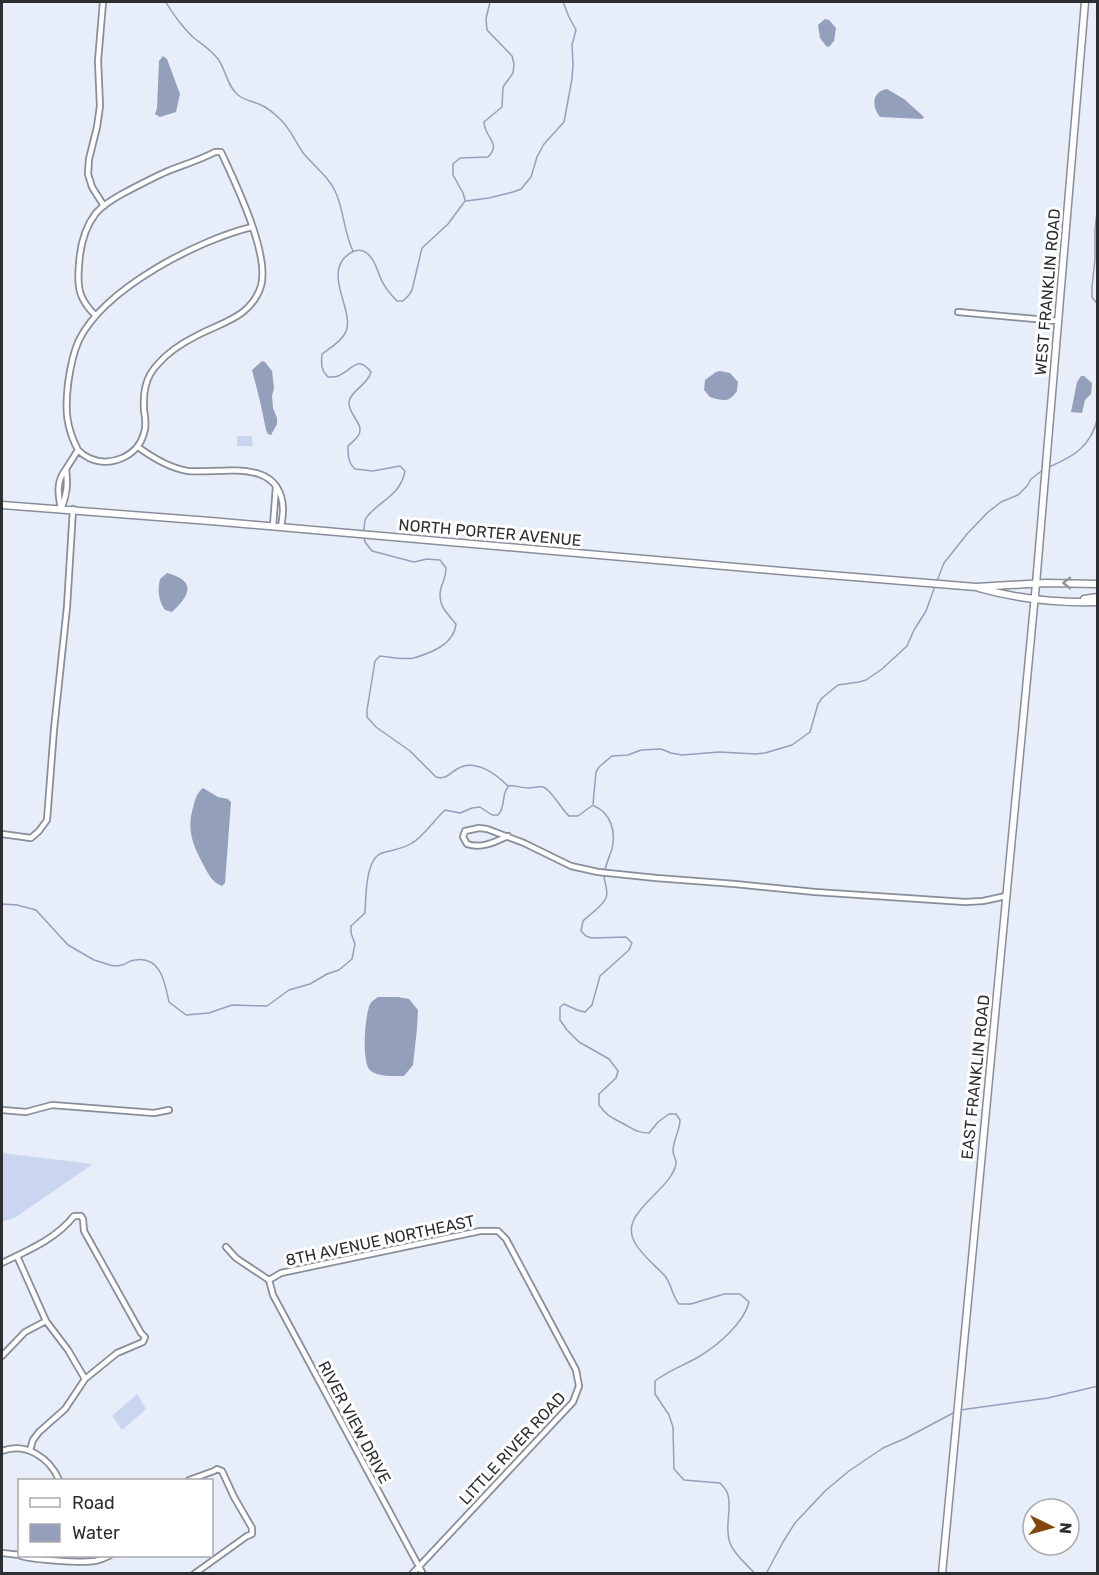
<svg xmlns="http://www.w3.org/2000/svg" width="1099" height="1575" font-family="Rubik,sans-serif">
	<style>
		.green { fill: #cad6f0 }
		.water { fill: #94a0bb }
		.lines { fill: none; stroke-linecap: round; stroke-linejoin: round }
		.stream { stroke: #94a0bb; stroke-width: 1.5 }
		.minor-casing { stroke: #898d99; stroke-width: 8 }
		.tertiary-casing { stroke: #898d99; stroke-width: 9 }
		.minor { stroke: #fff; stroke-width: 4.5 }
		.tertiary { stroke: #fff; stroke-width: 6 }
		.oneway { stroke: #969698 }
		.labels { text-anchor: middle; stroke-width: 6; stroke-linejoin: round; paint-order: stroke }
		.street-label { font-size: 16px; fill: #2c2e32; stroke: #fff }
	</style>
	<rect width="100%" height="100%" fill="#e7edf9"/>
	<path class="green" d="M 237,436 L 252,436 L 253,446 L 237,446 Z
		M 2,1153 L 93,1164 L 16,1217 L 2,1222 Z
		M 137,1394 L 146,1409 L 122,1430 L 112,1416 Z"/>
	<path class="water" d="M 825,19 L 829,20 L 836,28 L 834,41 L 829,47 L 826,46 L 820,38 L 818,25 Z
		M 163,56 L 167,59 L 180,94 L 176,112 L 160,117 L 155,114 L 157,108 L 159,61 Z
		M 887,89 L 904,99 L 924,117 L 922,119 L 880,117 C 872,107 871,92 887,89 Z
		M 262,361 L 265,362 L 272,371 L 274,388 L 272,396 L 273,408 L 277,418 L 277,424 L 271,435 L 268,434 L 266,430 L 260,401 L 252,370 Z
		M 720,371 L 730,373 L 738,382 L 737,391 C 729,403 723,401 710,397 L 704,390 L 705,380 L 716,372 Z
		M 1081,376 L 1084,376 L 1092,383 L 1091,394 L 1085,400 L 1082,413 L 1071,412 L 1077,382 Z
		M 167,573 C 197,581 190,595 172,612 L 165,610 C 159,602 157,590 160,579 Z
		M 203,788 L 218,797 L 228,799 L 231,802 L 225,883 L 222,886 C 213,883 208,874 204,866 C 192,844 186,829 194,804 C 196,797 197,793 203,788 Z
		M 378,997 L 398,997 L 409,999 L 418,1010 L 417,1029 L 413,1065 L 404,1076 C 395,1076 379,1077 371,1071 C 361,1065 365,1018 369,1007 C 370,1002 374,1000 378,997 Z"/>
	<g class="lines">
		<path class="stream" d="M 166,2 C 172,13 184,29 194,38 C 203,45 211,50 218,59 C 226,70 227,86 238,95 C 244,100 251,101 259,104 C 266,107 275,114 281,120 C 291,130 296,143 304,154 C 315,167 330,178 336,193 C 344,211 344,233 353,251
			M 465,200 L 463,193 L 453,175 L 453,164 L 460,158 L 488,157 C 502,143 485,139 484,122 L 502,107 L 503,87 L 513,73 L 514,64 L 512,56 L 487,30 L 486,19 L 490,2
			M 466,201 L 489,198 L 513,192 L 521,189 L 531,177 L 537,157 L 544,144 L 564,122 L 572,79 L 573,65 L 572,45 L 576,30 L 569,17 L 563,2
			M 1098,201 L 1095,231 L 1095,260 L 1092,286 L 1092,297 L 1098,305
			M 1049,467 C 1075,456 1091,446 1098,417
			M 364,532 C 364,528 364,522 366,518 C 379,500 400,497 405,471 L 400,466 L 373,471 L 355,469 C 348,463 348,455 348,446 C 351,443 355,440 358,436 C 366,425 348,415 349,402 C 351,390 368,385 371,372 C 357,354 353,370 338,376 C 336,377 330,377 328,377 C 321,370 321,364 322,354 C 330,348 345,339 347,328 C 352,307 321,269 352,252 C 358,249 364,250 369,255 C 376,262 377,271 381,279 C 385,288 390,294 397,301 L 403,301 L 409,295 L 412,290 L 422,248 L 448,224 L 465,201
			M 364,537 L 365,542 L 372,551 L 414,562 L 427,559 L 440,560 L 446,568 C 446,577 443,581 441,588 C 437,605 446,612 456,624 C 454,645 430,653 414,658 C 404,660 390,657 380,656 L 375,661 L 367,710 L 367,717 L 376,727 L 410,751 L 436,777 C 445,780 449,774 457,769 C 475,758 496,774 508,786 C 515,785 521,788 528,788 C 532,788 538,786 543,787 C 551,789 561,809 569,816 L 578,816 L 593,805
			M 937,581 L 944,563 L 967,534 L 987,513 L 1001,502 L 1018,495 L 1027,486 L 1031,479 L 1044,469
			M 593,804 L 596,772 L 599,767 L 612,756 L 628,755 L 641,750 L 661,749 L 671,753 L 682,755 L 719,752 L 756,754 L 765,753 L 792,745 L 810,732 L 818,704 L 822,698 L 838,685 L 859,682 L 866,680 L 882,669 L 907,646 L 914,630 L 926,611 L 935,586
			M 594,806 C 611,813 616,831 612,849 C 609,858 605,866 604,875 C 604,883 609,890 606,898 C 602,907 590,914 583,921 L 581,931 L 586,936 L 592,938 L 626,937 L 632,943 L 629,950 L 600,976 L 592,1005 L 585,1012 L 577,1010 L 564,1004 L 560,1007 L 560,1020 L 567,1030 L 579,1042 L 609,1059 L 618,1071 L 616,1078 L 599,1094 L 599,1105 C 607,1116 611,1117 622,1123 C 632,1128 637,1133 649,1133 L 658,1122 L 669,1114 L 676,1114 L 680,1120 C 680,1130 673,1140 673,1151 C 673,1156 677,1159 676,1164 C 671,1191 619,1212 634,1241 C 641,1255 655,1265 665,1276 C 672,1285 672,1296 679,1304 L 691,1304 L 724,1294 L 740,1294 L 749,1302 C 744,1323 718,1345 700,1356 C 685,1365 669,1370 655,1381 L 655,1394 L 669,1415 L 673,1427 L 674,1469 L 684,1480 L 720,1483 C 723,1486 727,1490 728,1495 C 732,1510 724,1528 730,1543 C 734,1555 748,1565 755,1574
			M 2,904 L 17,905 L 36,910 L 68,945 L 94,960 C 103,962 112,968 122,965 C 126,964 130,960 135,960 C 161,956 165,983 169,1002 L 186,1015 L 209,1013 L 232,1005 L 267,1006 L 289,990 L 310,984 L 327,974 L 339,970 L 352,959 L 355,944 L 351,933 L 351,926 L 365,913 C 366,898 365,859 382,853 C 392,850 403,849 412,843 C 424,836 434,820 445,810 L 460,813 L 472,808 L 480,807 L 492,815 L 498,815 C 506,807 501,795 508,787
			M 960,1410 L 1048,1398 L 1098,1386
			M 766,1574 L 783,1542 L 795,1523 L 825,1491 L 849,1471 L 883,1448 L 906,1438 L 955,1412"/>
		<g class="minor-casing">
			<path id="minor" d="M 103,2 L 98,61 L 100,106 L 97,127 L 89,159 L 88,174 L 92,187 L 104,206
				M 958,312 L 1058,321
				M 138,447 C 153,458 169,468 188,471 C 220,474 281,456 283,509 C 283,515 282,521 281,527
				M 78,450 C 66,427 65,410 68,384 C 70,369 73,353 79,340 C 105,288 198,240 252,227
				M 66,469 L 78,450 C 81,453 85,456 89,458 C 111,468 138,456 144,433 C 147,425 145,418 144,410 C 143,393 145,377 158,364 C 168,352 184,342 198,335 C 223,322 251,317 261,286 C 270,254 235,182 221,152 L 215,152 C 200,160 183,165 168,171 C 152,178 137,186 122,194 C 113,199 103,205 96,213 C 85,227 80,247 79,265 C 77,288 79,299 95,315
				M 66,469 C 68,484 67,495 61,509 C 58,494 56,481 66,469 Z
				M 273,526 L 276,486
				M 2,834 L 31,838 L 39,831 L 47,820 L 54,729 L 67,607 L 73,509
				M 508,836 C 495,842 481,849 467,844 L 463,837 L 465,831 L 479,828 L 487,829 L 524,843 L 571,866 L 598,872 L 656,878 L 735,884 L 815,892 L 965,902 L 983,901 L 1006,896
				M 2,1110 L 26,1112 L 52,1105 L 154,1113 L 169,1110
				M 226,1247 L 236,1258 L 269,1280
				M 17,1256 L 46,1321 L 68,1350 L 85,1379
				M 2,1263 C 27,1251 56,1239 74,1216 L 81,1216 L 83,1219 L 84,1231 L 141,1333 L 145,1337 L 143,1342 L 117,1353 L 85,1379 L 65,1409 L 39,1432 L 33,1440 L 30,1450
				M 269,1280 L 281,1273 L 480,1231 L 498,1231 L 506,1239 L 576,1370 L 579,1386 L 573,1402 L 412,1574
				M 269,1280 L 273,1295 L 423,1574
				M 2,1356 L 25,1332 L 46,1321
				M 2,1451 C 26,1442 50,1458 59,1480
				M 189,1480 L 214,1471 L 217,1469 L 222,1471 L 234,1497 L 252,1528 L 252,1534 L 250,1535 L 247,1536 L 194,1574
				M 2,1553 L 20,1555
				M 21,1556 C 35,1560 81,1563 95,1561 C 100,1560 105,1558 109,1556"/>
		</g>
		<g class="tertiary-casing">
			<path id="tertiary" d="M 2,505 L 210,521 L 793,572 L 976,587 L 1045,583 L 1098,584
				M 979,588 C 1018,599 1058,603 1098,602
				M 1084,599 L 1098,597
				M 942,1574 L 1036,584 L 1085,2"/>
		</g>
		<use href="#minor" class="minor"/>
		<use href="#tertiary" class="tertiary"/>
	</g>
	<defs><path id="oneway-chevron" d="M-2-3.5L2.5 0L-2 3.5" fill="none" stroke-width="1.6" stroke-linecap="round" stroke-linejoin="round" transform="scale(1.5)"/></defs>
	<use class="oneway" href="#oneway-chevron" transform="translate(1067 583) rotate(-180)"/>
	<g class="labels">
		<g class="street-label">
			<text transform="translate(1047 292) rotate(-85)" y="6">WEST FRANKLIN ROAD</text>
			<text transform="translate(490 532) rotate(5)" y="6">NORTH PORTER AVENUE</text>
			<text transform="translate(975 1077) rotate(-84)" y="6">EAST FRANKLIN ROAD</text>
			<text transform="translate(380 1240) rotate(-12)" y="6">8TH AVENUE NORTHEAST</text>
			<text transform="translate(355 1422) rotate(62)" y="6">RIVER VIEW DRIVE</text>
			<text transform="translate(512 1448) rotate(-47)" y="6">LITTLE RIVER ROAD</text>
		</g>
	</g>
	<rect width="1099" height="1575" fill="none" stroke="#2c2e32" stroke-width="6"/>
	<rect x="18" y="1479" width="195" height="78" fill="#ffffff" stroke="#ababad" stroke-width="1.5"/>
	<rect x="30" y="1498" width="30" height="9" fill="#ffffff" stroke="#ababad" stroke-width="1.5"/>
	<text x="72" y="1509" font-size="18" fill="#2c2e32">Road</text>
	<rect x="30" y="1524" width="30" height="18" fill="#94a0bb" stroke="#ababad" stroke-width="1.5"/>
	<text x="72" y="1539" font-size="18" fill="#2c2e32">Water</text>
	<g transform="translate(1051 1527) rotate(95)"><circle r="28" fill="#ffffff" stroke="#ababad" stroke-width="1.5"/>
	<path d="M0-4.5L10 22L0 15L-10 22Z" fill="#854709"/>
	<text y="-9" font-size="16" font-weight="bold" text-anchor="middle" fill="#2c2e32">N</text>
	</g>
</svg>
